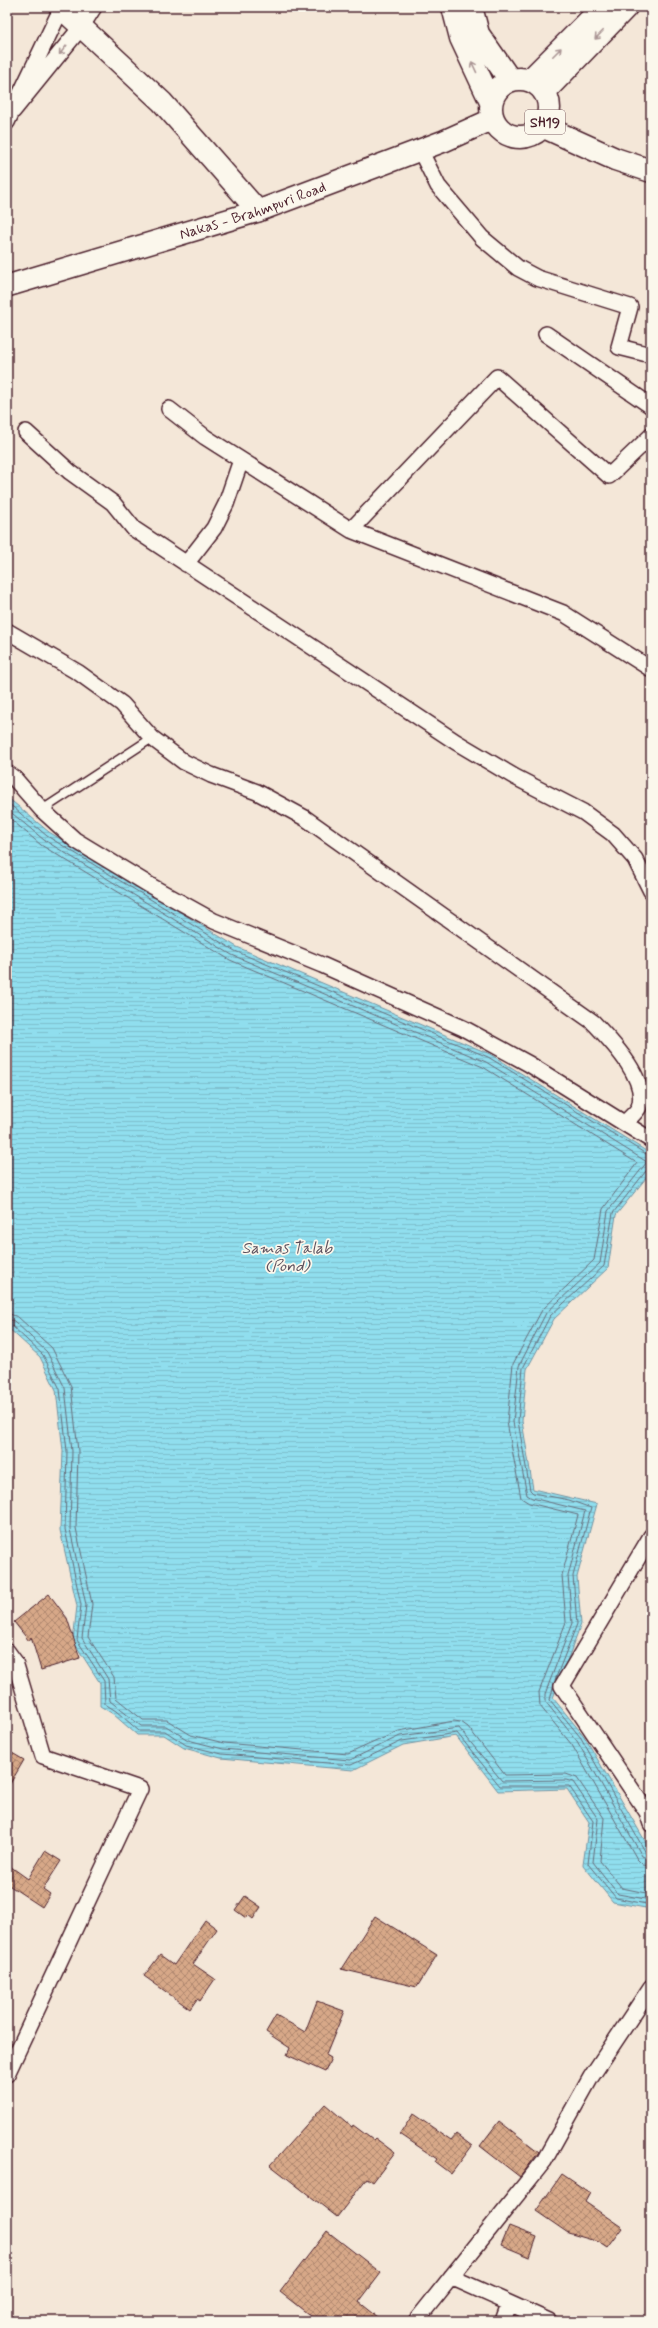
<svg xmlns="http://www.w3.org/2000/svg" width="658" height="2328" font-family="Mynerve,sans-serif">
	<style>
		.water { fill: url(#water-rules); stroke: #7492a0 }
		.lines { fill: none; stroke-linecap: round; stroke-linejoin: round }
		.shore { stroke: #666b79; stroke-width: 1 }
		.building { fill: url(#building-cross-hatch); stroke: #4a1f2b }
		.lane-casing { stroke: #4a1f2b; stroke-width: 11 }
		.street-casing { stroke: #4a1f2b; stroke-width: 18 }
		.secondary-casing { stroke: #4a1f2b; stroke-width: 24 }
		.primary-casing { stroke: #4a1f2b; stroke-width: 25 }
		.lane { stroke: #fbf7ec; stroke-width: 8 }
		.street { stroke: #fbf7ec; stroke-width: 15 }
		.secondary { stroke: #fbf7ec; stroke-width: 21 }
		.primary { stroke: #fbf7ec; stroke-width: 22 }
		.oneway { stroke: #ab9695 }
		.labels { text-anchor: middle; stroke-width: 3.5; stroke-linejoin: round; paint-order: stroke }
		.shield { fill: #fbf7ec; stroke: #7f6065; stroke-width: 1 }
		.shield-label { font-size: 14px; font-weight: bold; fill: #4a1f2b }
		.street-label { font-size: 15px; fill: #4a1f2b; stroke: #fbf7ec }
		.water-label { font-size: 16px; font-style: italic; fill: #5c4f5c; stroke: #fbf7ec }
	</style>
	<defs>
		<pattern id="water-rules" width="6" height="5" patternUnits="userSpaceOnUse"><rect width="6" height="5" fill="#90deee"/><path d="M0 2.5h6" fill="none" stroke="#7ebecc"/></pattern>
		<pattern id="building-cross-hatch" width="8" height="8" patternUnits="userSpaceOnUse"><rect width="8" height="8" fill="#d7a888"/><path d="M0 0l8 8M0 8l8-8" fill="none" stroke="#b0886f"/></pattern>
	</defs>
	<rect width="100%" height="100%" fill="#f4e7d8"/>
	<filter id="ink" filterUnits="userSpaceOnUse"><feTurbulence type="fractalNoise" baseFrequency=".025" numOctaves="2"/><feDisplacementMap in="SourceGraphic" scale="8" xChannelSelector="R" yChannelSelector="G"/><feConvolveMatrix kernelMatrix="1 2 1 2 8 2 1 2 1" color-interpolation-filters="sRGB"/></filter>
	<g filter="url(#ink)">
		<path class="water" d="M 7,797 L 49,832 L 237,947 L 490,1054 L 651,1154 L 651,1172 L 616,1215 L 608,1268 L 554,1319 L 527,1369 L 522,1421 L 533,1489 L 597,1504 L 577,1577 L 581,1624 L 553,1698 L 584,1736 L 648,1846 L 651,1858 L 651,1909 L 613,1902 L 583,1865 L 589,1822 L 567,1789 L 498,1791 L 456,1736 L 403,1745 L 353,1770 L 221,1758 L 184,1748 L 164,1735 L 137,1735 L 113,1714 L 100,1706 L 100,1683 L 73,1641 L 77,1606 L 60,1530 L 63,1451 L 56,1390 L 40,1357 L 7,1327 Z"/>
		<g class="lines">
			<path class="shore" d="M 7,802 L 47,836 L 235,951 L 488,1057 L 651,1157
				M 7,809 L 44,840 L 232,955 L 486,1062 L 647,1162 L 608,1211 L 600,1263 L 546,1313 L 519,1366 L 513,1422 L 527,1495 L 532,1498 L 585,1511 L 568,1576 L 572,1623 L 545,1694 L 545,1701 L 577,1741 L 642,1856 L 651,1860
				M 7,816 L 41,845 L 230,960 L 483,1067 L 637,1163 L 603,1209 L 594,1260 L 542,1310 L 513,1364 L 507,1422 L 521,1498 L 529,1503 L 578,1515 L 562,1575 L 566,1622 L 539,1692 L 540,1706 L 572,1745 L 637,1859 L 643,1865 L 651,1866
				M 7,1313 L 18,1317 L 52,1348 L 71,1386 L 78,1451 L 76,1528 L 92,1604 L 88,1637 L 114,1677 L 116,1698 L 143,1720 L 167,1720 L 191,1735 L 224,1743 L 348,1754 L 399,1731 L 454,1721 L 461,1722 L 468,1727 L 505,1775 L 566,1774 L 577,1778 L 604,1818 L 600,1861 L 622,1888 L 651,1894
				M 7,1319 L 14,1321 L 47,1352 L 65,1388 L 72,1451 L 70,1529 L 86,1605 L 82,1638 L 108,1679 L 110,1701 L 141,1726 L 166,1726 L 188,1740 L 223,1749 L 350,1760 L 400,1736 L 459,1728 L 502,1781 L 566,1780 L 573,1782 L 598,1819 L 593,1862 L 618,1894 L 651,1900
				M 7,1324 L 11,1325 L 43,1355 L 60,1389 L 67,1451 L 65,1529 L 81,1605 L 77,1640 L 104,1681 L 105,1704 L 116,1711 L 139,1731 L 165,1731 L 186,1745 L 222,1754 L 351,1765 L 402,1741 L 457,1733 L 500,1786 L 569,1786 L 593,1821 L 588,1864 L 616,1898 L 651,1905
				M 555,1680 L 577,1624 L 573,1576 L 591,1508 L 569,1500 L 533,1493 L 530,1490 L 518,1421 L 523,1368 L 550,1316 L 604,1266 L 613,1213 L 646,1171 L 651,1169
				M 554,1684 L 550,1700 L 581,1738 L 646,1853 L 651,1855"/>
		</g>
		<path class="building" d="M 49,1594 L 67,1618 L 80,1658 L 41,1670 L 31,1637 L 29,1641 L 14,1622 Z
			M 7,1750 L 24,1760 L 7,1789 Z
			M 45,1851 L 61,1861 L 43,1889 L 50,1894 L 42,1907 L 7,1884 L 7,1864 L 28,1879 Z
			M 245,1896 L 261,1907 L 253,1919 L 248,1915 L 246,1918 L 235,1910 Z
			M 375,1916 L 437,1955 L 417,1987 L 341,1969 Z
			M 205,1920 L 217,1929 L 193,1964 L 215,1979 L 200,2001 L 197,1999 L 190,2009 L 144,1976 L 160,1955 L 174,1965 Z
			M 317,2001 L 344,2011 L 326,2055 L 331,2058 L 325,2072 L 287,2055 L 290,2048 L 266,2032 L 276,2015 L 305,2032 Z
			M 325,2104 L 352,2127 L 353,2125 L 373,2140 L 375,2138 L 395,2153 L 373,2182 L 367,2178 L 337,2217 L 270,2165 Z
			M 413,2114 L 451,2140 L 456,2134 L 472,2146 L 451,2174 L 435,2162 L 437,2159 L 400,2134 Z
			M 499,2121 L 539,2152 L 520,2177 L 480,2146 Z
			M 562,2174 L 590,2193 L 585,2202 L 623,2228 L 608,2248 L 599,2242 L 568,2233 L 536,2211 Z
			M 509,2226 L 537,2237 L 530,2257 L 501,2245 Z
			M 327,2231 L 381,2273 L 359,2302 L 383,2321 L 317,2321 L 280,2292 Z"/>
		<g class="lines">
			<g class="lane-casing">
				<path id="lane" d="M 42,810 L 152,738"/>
			</g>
			<g class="street-casing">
				<path id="street" d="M 13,111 L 82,26 L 94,7
					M 7,122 L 62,7
					M 420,150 L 438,186 L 482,238 L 518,268 L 537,278 L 630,307 L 619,347 L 651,355
					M 546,334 L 651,406
					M 169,409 L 205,437 L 351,530 L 497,377 L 609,476 L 651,436
					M 26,432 L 70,472 L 113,503 L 134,529 L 456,742 L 515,777 L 583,812 L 613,834 L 635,859 L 651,891
					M 351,530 L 563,613 L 651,669
					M 186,564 L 214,528 L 226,504 L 241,460
					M 7,631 L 79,673 L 122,704 L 152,738 L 184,762 L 211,775 L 257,792 L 305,818 L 593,1022 C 610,1040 649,1079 639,1107 C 637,1112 629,1118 625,1123
					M 7,773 L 14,778 L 42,810 L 75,840 L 151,886 L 214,921 L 322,965 L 463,1028 L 529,1064 L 651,1140
					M 651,1536 L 562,1686 L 647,1812 L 651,1824
					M 7,1651 L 15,1662 L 43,1756 L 140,1789 L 7,2074
					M 451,2277 L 549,2321
					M 416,2321 L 544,2161 L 591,2077 L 651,1987
					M 503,2321 L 509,2304"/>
			</g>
			<g class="secondary-casing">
				<g id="secondary">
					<path d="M 60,7 L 162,102 L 258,211"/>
					<path id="s1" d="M 7,286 L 258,211 L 444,141 L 493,119"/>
				</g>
			</g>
			<g class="primary-casing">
				<path id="primary" d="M 453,7 L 461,38 L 491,102
					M 471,7 L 478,34 L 510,80
					M491 108a29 29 0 1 1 58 0a29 29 0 1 1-58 0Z
					M 530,80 L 603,7
					M 544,92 L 626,7
					M 542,126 L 615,159 L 651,171"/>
			</g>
			<use href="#lane" class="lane"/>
			<use href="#street" class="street"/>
			<use href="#secondary" class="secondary"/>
			<use href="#primary" class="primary"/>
		</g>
		<defs><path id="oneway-shaft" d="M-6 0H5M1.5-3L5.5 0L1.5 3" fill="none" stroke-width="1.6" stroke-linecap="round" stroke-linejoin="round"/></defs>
		<g class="oneway">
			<use href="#oneway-shaft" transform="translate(599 35) rotate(134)"/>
			<use href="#oneway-shaft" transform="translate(63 50) rotate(129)"/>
			<use href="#oneway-shaft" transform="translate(557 52) rotate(-45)"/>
			<use href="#oneway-shaft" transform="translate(474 67) rotate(-115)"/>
		</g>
	</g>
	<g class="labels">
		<rect class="shield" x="525" y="110" width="40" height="24" rx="3"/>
		<g class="shield-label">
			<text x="545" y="127">SH19</text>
		</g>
		<g class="street-label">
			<text dy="5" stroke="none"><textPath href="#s1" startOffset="257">Nakas - Brahmpuri Road</textPath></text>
		</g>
		<g class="water-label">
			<text x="287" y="1253">Samas Talab<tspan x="287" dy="18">(Pond)</tspan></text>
		</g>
	</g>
	<rect width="658" height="2328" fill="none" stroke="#fbf7ec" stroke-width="24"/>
	<rect x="12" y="12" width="634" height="2304" fill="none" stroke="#4a1f2b" stroke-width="1.5" filter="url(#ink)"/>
</svg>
